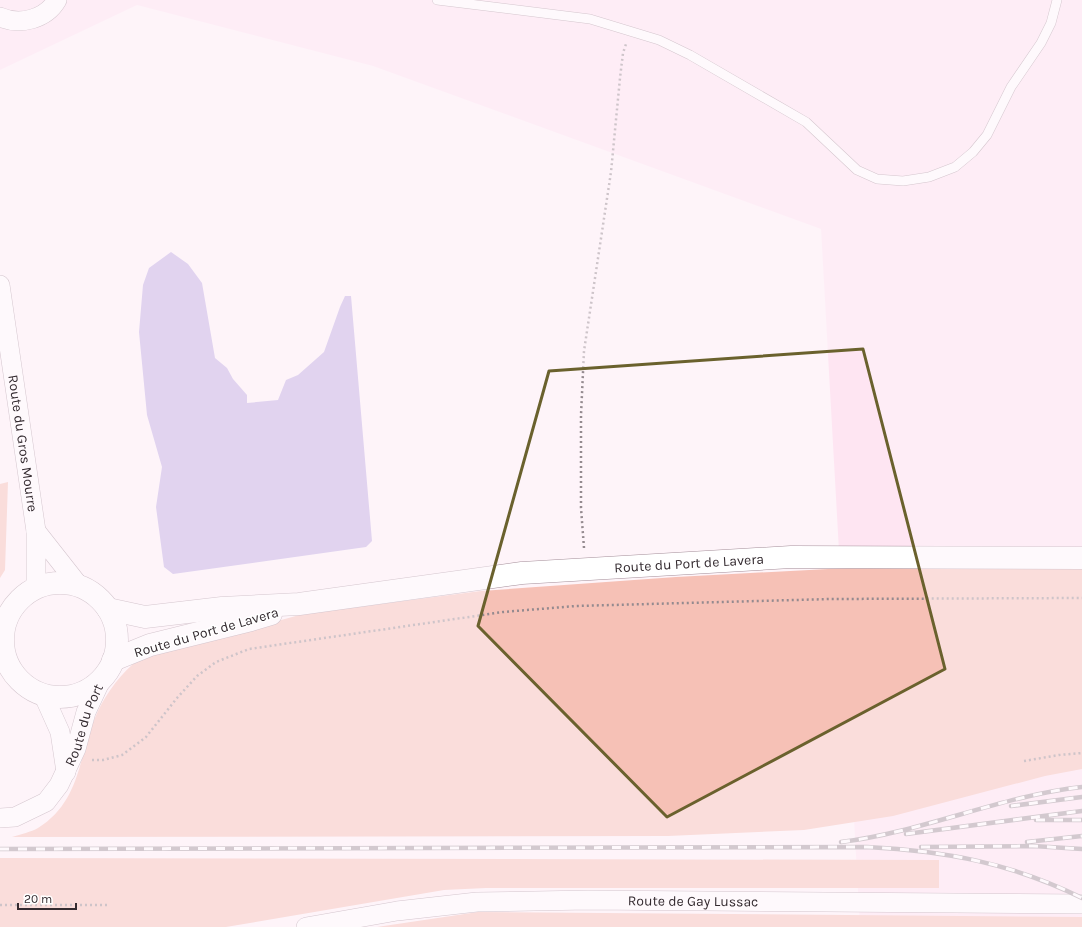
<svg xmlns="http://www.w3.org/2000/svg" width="1082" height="927" font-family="Karla,sans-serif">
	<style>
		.built { fill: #fee5f2 }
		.green { fill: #f6c1b6 }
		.water { fill: #beabe3 }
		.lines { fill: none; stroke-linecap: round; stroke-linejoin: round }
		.lane-casing { stroke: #a58f9a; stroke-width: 10 }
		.street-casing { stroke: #a58f9a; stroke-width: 20 }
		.secondary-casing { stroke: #a58f9a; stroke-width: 23 }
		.path { stroke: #948a8f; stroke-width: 2.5; stroke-dasharray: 2 3; stroke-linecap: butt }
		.lane { stroke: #fff; stroke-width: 9 }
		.street { stroke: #fff; stroke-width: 19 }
		.secondary { stroke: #fff; stroke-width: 22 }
		.rail-casing { stroke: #9f969b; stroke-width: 4.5 }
		.rail { stroke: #fff; stroke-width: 3; stroke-dasharray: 9; stroke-linecap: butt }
		.marked { fill: none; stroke: #6a612d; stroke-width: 3; stroke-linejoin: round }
		.labels { text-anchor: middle; stroke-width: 3; stroke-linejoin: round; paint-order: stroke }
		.street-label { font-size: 14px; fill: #342b30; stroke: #fff }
	</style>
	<rect width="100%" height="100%" fill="#fef4f9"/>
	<path class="built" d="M 0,0 L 1082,0 L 1082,925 L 860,927 L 821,229 L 373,66 L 137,5 L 0,70 Z"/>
	<path class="green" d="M 8,482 L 5,570 L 0,578 L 0,484 Z
		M 847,568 L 1082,568 L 1082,769 L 1045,776 L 893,816 L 804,830 L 668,836 L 12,837 C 21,834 31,832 38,828 C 83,800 78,752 98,711 C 107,692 122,672 139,659 L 303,614 L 481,591 L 676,577 Z
		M 0,858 L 939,860 L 939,888 L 486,888 L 444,890 L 226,927 L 0,927 Z
		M 478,912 L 1082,917 L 1082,927 L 377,927 Z"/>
	<path class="water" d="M 171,252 L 188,264 L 202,283 L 215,358 L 227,368 L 233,379 L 247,395 L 247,403 L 278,400 L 286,380 L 298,375 L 324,352 L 340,307 L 345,296 L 351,296 L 372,541 L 366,547 L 173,574 L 164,567 L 156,507 L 162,467 L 147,415 L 139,332 L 143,285 L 149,268 Z"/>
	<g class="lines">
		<g class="lane-casing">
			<path id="lane" d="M 437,0 L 590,19 L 659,40 L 690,55 L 806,122 L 857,170 L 877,179 L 903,181 L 929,177 L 955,167 L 973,152 L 987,135 L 1011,87 L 1041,43 L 1051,23 L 1057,0"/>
		</g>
		<g class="street-casing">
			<g id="street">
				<path d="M 0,17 C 20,26 46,19 57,0"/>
				<path id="s1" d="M 0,285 L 36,531"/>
				<path d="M 36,588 L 36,531 L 80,587"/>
				<path d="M 43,694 L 60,732 L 66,772"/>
				<path id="s2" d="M 0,818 L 15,817 L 46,802 L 59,785 L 76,749 L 86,712 L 102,678"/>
				<path id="s3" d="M 306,927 L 397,911 L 477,902 L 588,900 L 1082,904"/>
			</g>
		</g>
		<g class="secondary-casing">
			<g id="secondary">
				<circle cx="60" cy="640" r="57"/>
				<path id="s4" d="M 108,609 L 145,617 L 222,608 L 299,604 L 522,573 L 791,557 L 1082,558"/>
				<path d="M 113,660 L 150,645 L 251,620 L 271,614"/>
			</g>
		</g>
		<path class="path" d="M 584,548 L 581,508 L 581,415 L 584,351 L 611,172 L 620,78 L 623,53 L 626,44
			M 92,760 L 103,760 L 122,755 L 146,737 L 177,698 L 197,676 L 216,662 L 249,649 L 503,612 L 576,606 L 831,599 L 1082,598
			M 1024,761 L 1059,755 L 1082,753
			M 0,905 L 107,905"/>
		<use href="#lane" class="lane"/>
		<use href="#street" class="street"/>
		<use href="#secondary" class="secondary"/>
		<g class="rail-casing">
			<path id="rail" d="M 1011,806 L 1082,797
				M 1036,820 L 1082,820
				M 906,834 L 1082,811
				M 841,842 C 923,832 1000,796 1082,787
				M 1027,842 L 1082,836
				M 921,847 L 1033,846 L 1082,849
				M 0,849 L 867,847 C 946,851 1011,863 1082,898"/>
		</g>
		<use href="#rail" class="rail"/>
	</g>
	<path d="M0 0H1082V927H0ZM 863,349 L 945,669 L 667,817 L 478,626 L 549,371 Z" fill="#fef4f9" fill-opacity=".55" fill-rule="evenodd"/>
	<path class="marked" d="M 863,349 L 945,669 L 667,817 L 478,626 L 549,371 Z"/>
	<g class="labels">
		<g class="street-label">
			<text dy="5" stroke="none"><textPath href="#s1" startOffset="160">Route du Gros Mourre</textPath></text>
			<text dy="5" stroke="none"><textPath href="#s4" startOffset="585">Route du Port de Lavera</textPath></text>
			<text transform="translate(206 632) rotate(-16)" y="5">Route du Port de Lavera</text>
			<text dy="5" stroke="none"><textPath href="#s2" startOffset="136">Route du Port</textPath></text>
			<text dy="5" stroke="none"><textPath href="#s3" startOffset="389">Route de Gay Lussac</textPath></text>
		</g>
	</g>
	<path d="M18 903v6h58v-6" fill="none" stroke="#342b30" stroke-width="2"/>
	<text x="24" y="903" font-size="12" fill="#342b30" stroke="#ffffff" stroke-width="3" paint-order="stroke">20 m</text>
</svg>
